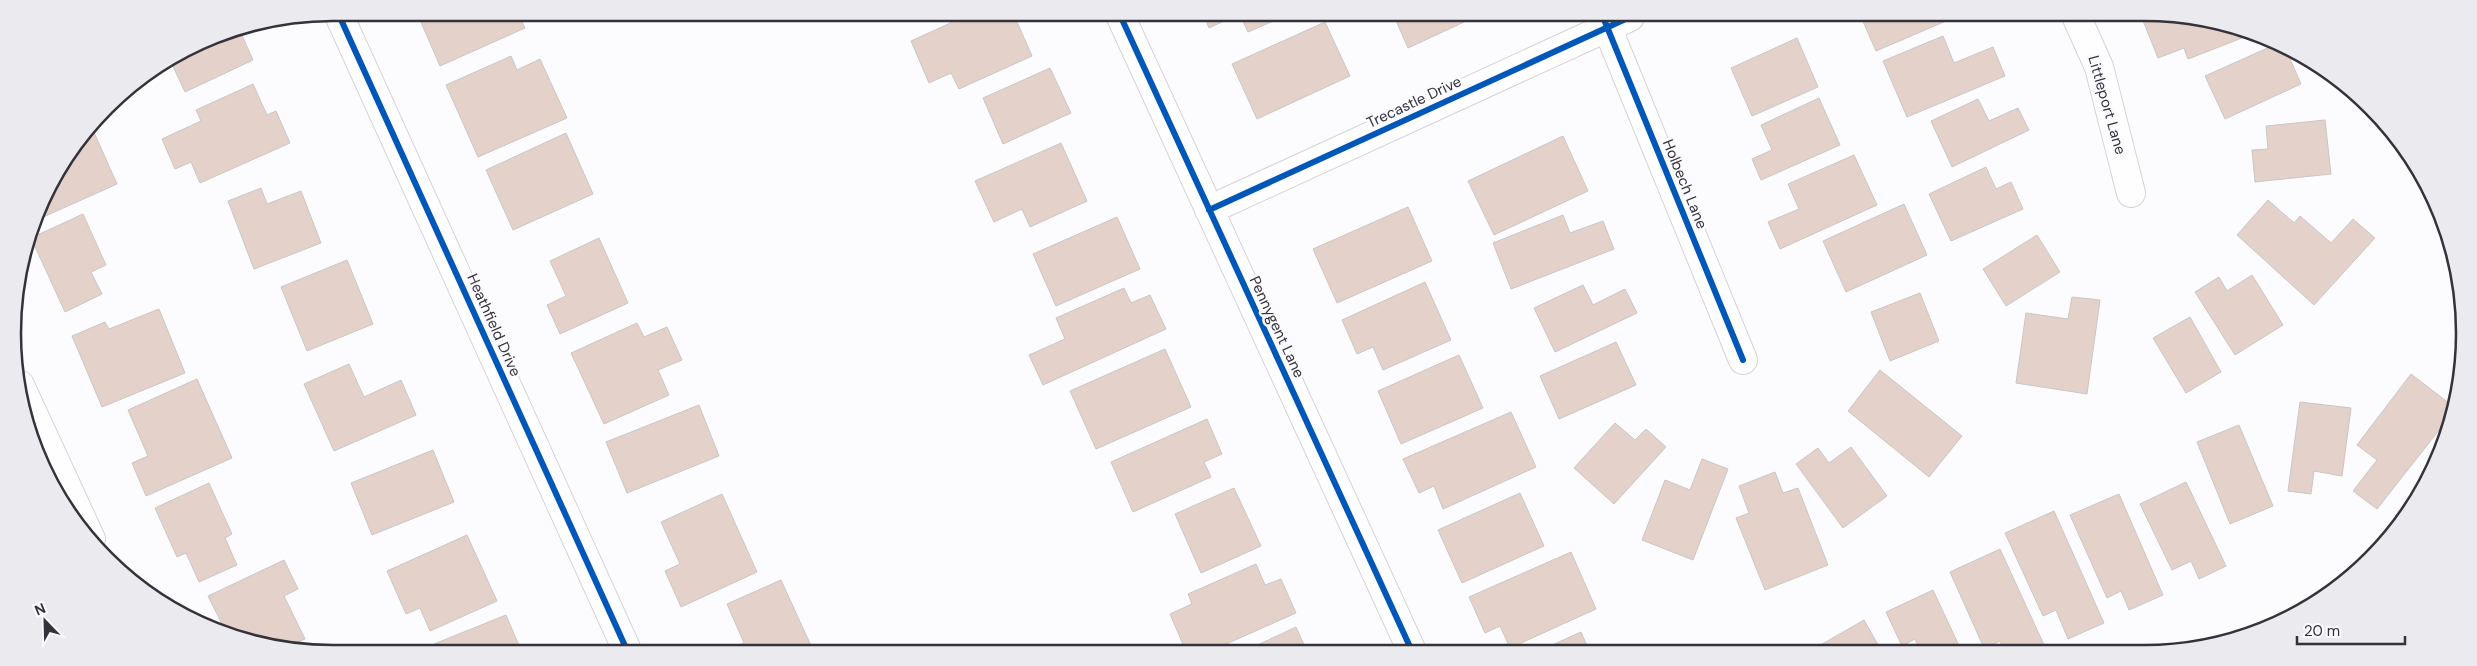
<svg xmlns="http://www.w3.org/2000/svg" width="2477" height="666" font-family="'DM Sans',sans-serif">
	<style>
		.building { fill: #e4d2ca; stroke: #cac6c4 }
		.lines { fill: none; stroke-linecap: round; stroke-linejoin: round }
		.minor-casing { stroke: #d5d3d8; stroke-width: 30 }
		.minor { stroke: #fffeff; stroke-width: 28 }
		.cycleway-casing { stroke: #fbfafe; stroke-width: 9 }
		.cycleway { stroke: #0057b8; stroke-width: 6 }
		.labels { text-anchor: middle; stroke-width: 5; stroke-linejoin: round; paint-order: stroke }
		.street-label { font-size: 15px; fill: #34323a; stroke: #fbfafe }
		.rim { fill: none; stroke: #34323a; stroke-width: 2.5 }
	</style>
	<rect width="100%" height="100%" fill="#fcfbfd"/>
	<path class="building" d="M 417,13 L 518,13 L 525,28 L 440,66 Z
		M 968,15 L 1014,15 L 1032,56 L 959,89 L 951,73 L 929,83 L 911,41 Z
		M 1204,15 L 1237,15 L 1209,28 Z
		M 1240,15 L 1285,16 L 1248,32 Z
		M 1394,16 L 1477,16 L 1408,48 Z
		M 1861,17 L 1953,18 L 1876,51 Z
		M 2142,18 L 2206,19 L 2247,36 L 2188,59 L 2184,48 L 2158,58 Z
		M 1325,22 L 1350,76 L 1257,119 L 1232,64 Z
		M 240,31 L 253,60 L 185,92 L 171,62 L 211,37 Z
		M 1943,36 L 1954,63 L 1993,47 L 2005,76 L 1907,117 L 1883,61 Z
		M 1797,38 L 1818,87 L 1752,116 L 1731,68 Z
		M 2272,46 L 2287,52 L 2301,84 L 2225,119 L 2205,76 Z
		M 511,56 L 517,70 L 540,59 L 567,118 L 478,157 L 446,85 Z
		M 1050,68 L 1071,113 L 1003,144 L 983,98 Z
		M 253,84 L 267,115 L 276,111 L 290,143 L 200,183 L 191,162 L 175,169 L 162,139 L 201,121 L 196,110 Z
		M 1819,98 L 1840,145 L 1761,180 L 1752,159 L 1772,150 L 1761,125 Z
		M 1978,99 L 1989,121 L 2018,108 L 2029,130 L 1952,167 L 1931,121 Z
		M 2325,120 L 2331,174 L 2255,182 L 2252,150 L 2268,149 L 2266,126 Z
		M 93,130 L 117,184 L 41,218 L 39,214 L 45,192 Z
		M 566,133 L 593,194 L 513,230 L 486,170 Z
		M 1563,136 L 1588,191 L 1494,235 L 1468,181 Z
		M 1061,143 L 1087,201 L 1030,227 L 1022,209 L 994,222 L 975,181 Z
		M 1854,155 L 1877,205 L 1780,249 L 1768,222 L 1799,209 L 1788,184 Z
		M 1986,167 L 1996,189 L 2011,182 L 2023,209 L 1951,241 L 1929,194 Z
		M 261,188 L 267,204 L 301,191 L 321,243 L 254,269 L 228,201 Z
		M 2268,200 L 2294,223 L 2300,216 L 2331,243 L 2353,219 L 2375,238 L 2314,305 L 2237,235 Z
		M 1904,204 L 1927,255 L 1846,292 L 1823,241 Z
		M 1408,207 L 1432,261 L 1337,303 L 1313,249 Z
		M 83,214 L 106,265 L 91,272 L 102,294 L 65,312 L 32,240 L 33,237 Z
		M 1563,215 L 1570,233 L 1603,221 L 1614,249 L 1511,289 L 1493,243 Z
		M 1117,217 L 1140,269 L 1056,306 L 1033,254 Z
		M 2037,235 L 2060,272 L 2006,306 L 1983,269 Z
		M 599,238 L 628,303 L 560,334 L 547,305 L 566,296 L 550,261 Z
		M 347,260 L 373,324 L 307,351 L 281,287 Z
		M 2252,275 L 2283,325 L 2235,355 L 2195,292 L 2219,277 L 2227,291 Z
		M 1425,282 L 1451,340 L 1383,370 L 1373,347 L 1357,354 L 1342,320 Z
		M 1583,285 L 1593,305 L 1625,289 L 1637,313 L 1555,352 L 1534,308 Z
		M 1124,288 L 1131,303 L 1150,295 L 1166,329 L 1043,385 L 1029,355 L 1065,339 L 1056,318 Z
		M 1920,293 L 1939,341 L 1890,361 L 1871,312 Z
		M 2072,297 L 2100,300 L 2087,394 L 2016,383 L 2026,313 L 2068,319 Z
		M 159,309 L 185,373 L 102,407 L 72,336 L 105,322 L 109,329 Z
		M 2190,317 L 2221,372 L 2186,393 L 2153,338 Z
		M 637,323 L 644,337 L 667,327 L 682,360 L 658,370 L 669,395 L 604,424 L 571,353 Z
		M 1616,342 L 1636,385 L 1559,419 L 1540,376 Z
		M 1165,349 L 1191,407 L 1096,449 L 1070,391 Z
		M 1459,355 L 1483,408 L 1401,444 L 1378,391 Z
		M 349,364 L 364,397 L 401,380 L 416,415 L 334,451 L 304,384 Z
		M 1880,370 L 1962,436 L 1929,477 L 1848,411 Z
		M 2411,374 L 2454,407 L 2451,415 L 2377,509 L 2353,491 L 2377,460 L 2357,445 Z
		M 197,379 L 232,458 L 146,496 L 132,463 L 148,456 L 128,410 Z
		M 2300,402 L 2351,408 L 2342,476 L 2314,471 L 2311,494 L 2288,491 Z
		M 699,405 L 719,456 L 627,493 L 606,442 Z
		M 1511,412 L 1536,467 L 1443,509 L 1434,486 L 1419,493 L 1403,459 Z
		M 1207,419 L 1222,454 L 1204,462 L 1211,477 L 1133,512 L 1111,462 Z
		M 1615,423 L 1635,440 L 1646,429 L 1666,447 L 1614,504 L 1574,468 Z
		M 2239,425 L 2273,506 L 2230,524 L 2197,442 Z
		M 1851,447 L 1887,496 L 1843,528 L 1796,464 L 1818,448 L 1829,463 Z
		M 433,450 L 454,502 L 372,535 L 351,483 Z
		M 1702,459 L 1728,469 L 1693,560 L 1642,540 L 1665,480 L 1690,490 Z
		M 1775,472 L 1783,493 L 1798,488 L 1828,565 L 1765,590 L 1736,518 L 1749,513 L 1739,486 Z
		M 2186,482 L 2226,566 L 2199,579 L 2191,561 L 2172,570 L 2140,504 Z
		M 209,483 L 232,534 L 225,538 L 237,565 L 199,582 L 186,553 L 177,557 L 155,508 Z
		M 2424,487 L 2422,493 L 2399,520 L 2395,516 Z
		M 1234,488 L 1261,546 L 1201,573 L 1175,514 Z
		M 1520,493 L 1544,546 L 1462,583 L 1438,530 Z
		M 722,494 L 757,572 L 681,607 L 665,571 L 680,564 L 661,522 Z
		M 2119,494 L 2163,595 L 2129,610 L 2121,591 L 2107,598 L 2070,515 Z
		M 2054,511 L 2104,623 L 2068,639 L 2056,610 L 2043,616 L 2005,533 Z
		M 467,535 L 497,601 L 430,631 L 420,608 L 406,614 L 387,571 Z
		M 2000,549 L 2045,647 L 2038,651 L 2004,650 L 2000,641 L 1984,648 L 1950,572 Z
		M 1571,552 L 1596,609 L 1510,648 L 1500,626 L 1485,633 L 1469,597 Z
		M 284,560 L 298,589 L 284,596 L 305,639 L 286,647 L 271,647 L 224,628 L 208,596 Z
		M 1256,564 L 1265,585 L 1281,579 L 1296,613 L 1215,649 L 1185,649 L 1170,614 L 1192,604 L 1188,594 Z
		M 781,580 L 812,648 L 732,648 L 744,643 L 727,604 Z
		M 1933,590 L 1961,650 L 1920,650 L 1915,639 L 1902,646 L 1886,612 Z
		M 506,615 L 520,648 L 435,648 L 434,644 Z
		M 1864,620 L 1881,650 L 1819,650 L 1817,647 Z
		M 1296,627 L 1306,649 L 1249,649 Z
		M 1581,632 L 1589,650 L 1541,650 Z"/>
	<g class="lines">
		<g class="minor-casing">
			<path id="minor" d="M 338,13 L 626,648
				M 1120,15 L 1411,649
				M 1603,17 L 1743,360
				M 2077,18 L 2099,67 L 2131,193
				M 1209,210 L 1630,17
				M 20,385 L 91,539"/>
		</g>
		<use href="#minor" class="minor"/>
		<g class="cycleway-casing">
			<path id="cycleway" d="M 338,13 L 626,648
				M 1120,15 L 1411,649
				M 1603,17 L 1743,360
				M 1209,210 L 1630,17"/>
		</g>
		<use href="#cycleway" class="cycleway"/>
	</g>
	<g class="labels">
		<g class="street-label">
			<text transform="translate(1414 102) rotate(-25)" y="5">Trecastle Drive</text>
			<text transform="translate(2107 105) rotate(74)" y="5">Littleport Lane</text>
			<text transform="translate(1685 184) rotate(68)" y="5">Holbech Lane</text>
			<text transform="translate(494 325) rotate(66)" y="5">Heathfield Drive</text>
			<text transform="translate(1277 327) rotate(65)" y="5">Pennygent Lane</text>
		</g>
	</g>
	<path d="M0 0H2477V666H0ZM333 21H2144A312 312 0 0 1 2456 333V333A312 312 0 0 1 2144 645H333A312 312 0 0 1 21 333V333A312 312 0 0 1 333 21Z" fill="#ebeaee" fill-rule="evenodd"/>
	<path class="rim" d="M333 21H2144A312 312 0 0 1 2456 333V333A312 312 0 0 1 2144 645H333A312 312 0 0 1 21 333V333A312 312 0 0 1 333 21Z"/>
	<g transform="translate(45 621) rotate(337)" stroke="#fbfafe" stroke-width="4" paint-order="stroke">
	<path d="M0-4L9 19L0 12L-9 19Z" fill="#34323a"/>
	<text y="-8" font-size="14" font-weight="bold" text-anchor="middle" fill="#34323a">N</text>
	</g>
	<path d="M2297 636v8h108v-8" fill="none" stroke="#34323a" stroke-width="2.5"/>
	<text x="2304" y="636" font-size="15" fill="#34323a" stroke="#fbfafe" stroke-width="4" paint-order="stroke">20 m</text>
</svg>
